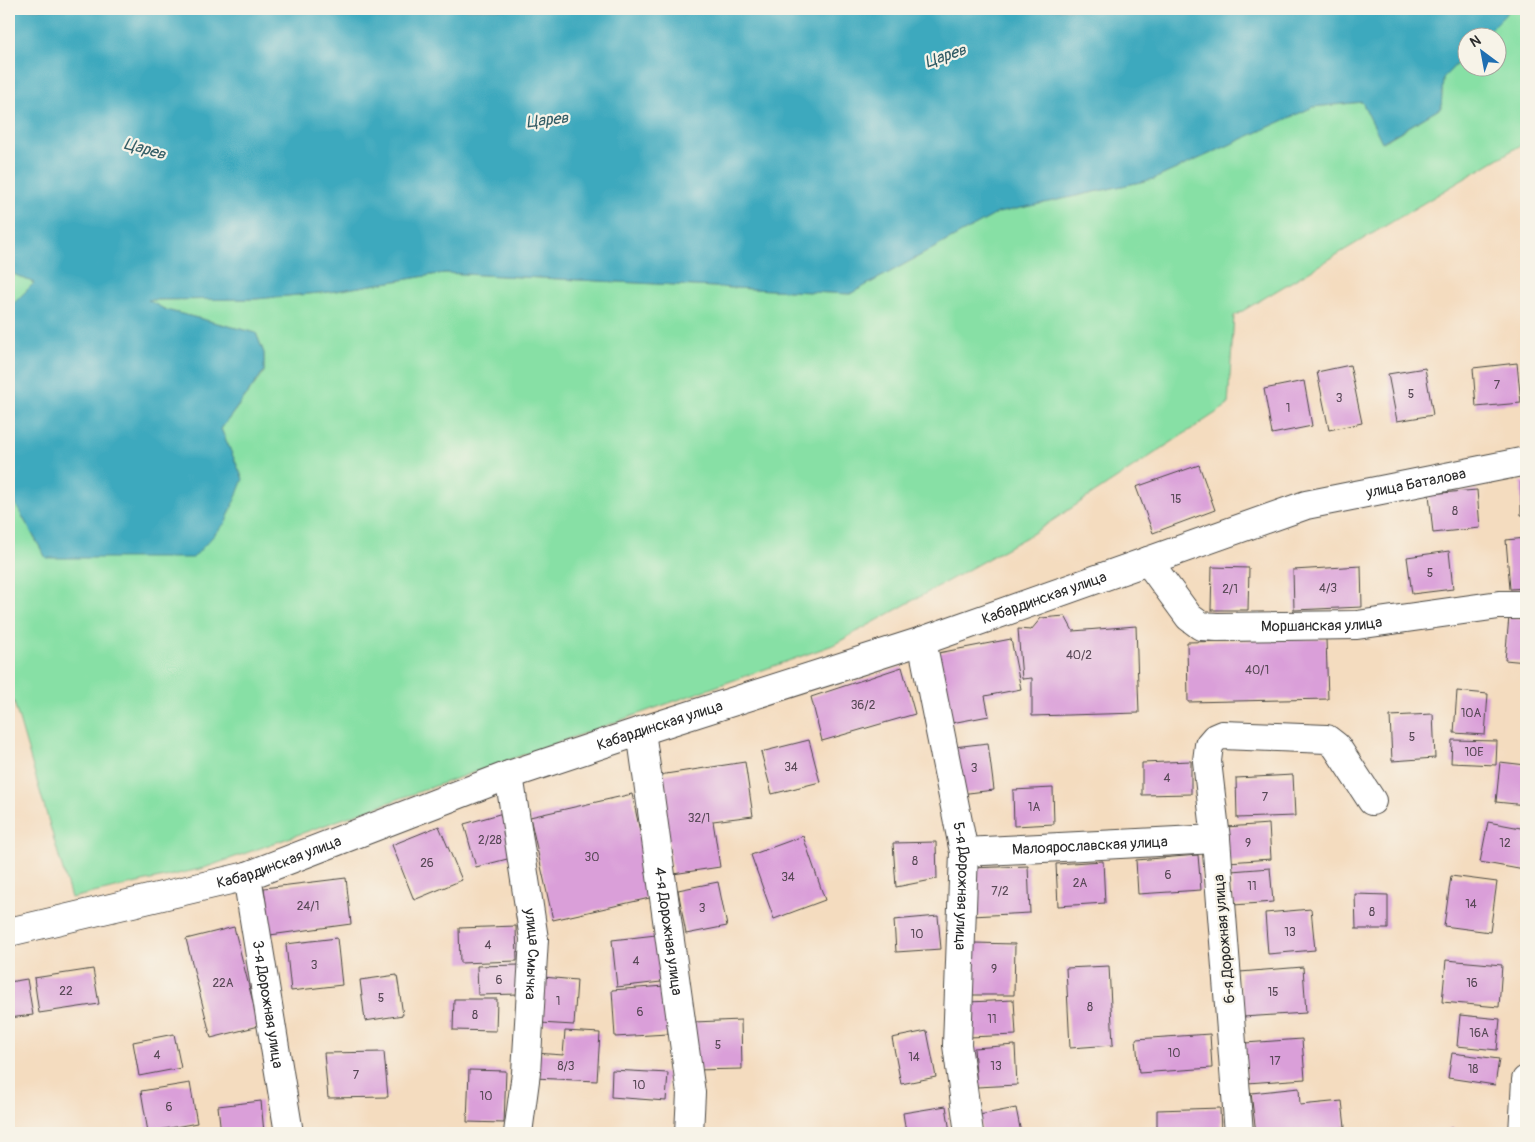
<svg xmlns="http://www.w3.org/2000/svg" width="1535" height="1142" font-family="Pangolin,sans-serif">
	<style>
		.green { fill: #87e0a5; stroke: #598668 }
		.water { fill: #3ea9be; stroke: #346a74 }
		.building { fill: #da9fd9 }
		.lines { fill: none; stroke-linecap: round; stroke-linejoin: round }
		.minor-casing { stroke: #494641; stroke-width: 30 }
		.minor { stroke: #fff; stroke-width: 28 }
		.labels { text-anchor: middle; stroke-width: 4.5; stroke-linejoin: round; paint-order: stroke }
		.number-label { font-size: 12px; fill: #574856 }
		.street-label { font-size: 15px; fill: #2b2b2b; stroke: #f7f3e8 }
		.water-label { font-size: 16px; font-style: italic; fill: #335d66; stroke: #f7f3e8 }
	</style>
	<rect width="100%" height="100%" fill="#f7f3e8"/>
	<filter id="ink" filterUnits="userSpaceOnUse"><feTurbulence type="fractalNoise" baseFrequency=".02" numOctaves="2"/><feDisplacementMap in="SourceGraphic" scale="10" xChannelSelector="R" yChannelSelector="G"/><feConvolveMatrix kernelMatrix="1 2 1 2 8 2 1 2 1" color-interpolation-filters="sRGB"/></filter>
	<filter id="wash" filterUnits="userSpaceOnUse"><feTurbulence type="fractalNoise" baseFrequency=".0096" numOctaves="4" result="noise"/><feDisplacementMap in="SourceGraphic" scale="20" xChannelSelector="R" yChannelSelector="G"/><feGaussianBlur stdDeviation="1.12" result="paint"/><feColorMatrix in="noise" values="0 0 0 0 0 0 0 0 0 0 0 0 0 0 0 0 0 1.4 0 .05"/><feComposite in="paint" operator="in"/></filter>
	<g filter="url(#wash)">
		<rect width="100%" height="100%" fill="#f4dcbf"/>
		<path class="green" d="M 1511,9 L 1526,9 L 1526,142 L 1234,316 L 1228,405 L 1032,534 L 833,645 L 204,868 L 71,898 L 9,685 L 9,493 L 46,558 L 243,479 L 221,429 L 264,372 L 264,353 L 256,333 L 166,310 L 147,300 L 256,299 L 329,292 L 444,273 L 850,294 L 998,213 L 1154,179 L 1313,107 L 1362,102 L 1383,142 L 1441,108 L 1443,78 L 1467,53 L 1468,68 L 1498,68 L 1498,38 L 1483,37 Z
			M 9,272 L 34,283 L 9,308 Z"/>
		<path class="water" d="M 9,9 L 1511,9 L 1483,37 L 1468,38 L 1467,53 L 1443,78 L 1441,108 L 1382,142 L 1362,102 L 1313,107 L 1154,179 L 998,213 L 850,294 L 444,273 L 329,292 L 256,299 L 148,300 L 166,310 L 256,333 L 264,353 L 264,371 L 221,429 L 243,479 L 226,522 L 193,558 L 46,558 L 9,493 L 9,308 L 34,283 L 9,272 Z"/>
		<g id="blocks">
			<path class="building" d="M 1517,363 L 1521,403 L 1476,407 L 1473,368 Z
				M 1350,365 L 1362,423 L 1329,430 L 1317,372 Z
				M 1425,368 L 1433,415 L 1397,421 L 1388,374 Z
				M 1304,381 L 1312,426 L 1272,434 L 1264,389 Z
				M 1199,465 L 1215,510 L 1153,533 L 1136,487 Z
				M 1521,482 L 1526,482 L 1526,515 L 1521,515 Z
				M 1477,490 L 1480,528 L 1433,533 L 1429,494 Z
				M 1526,538 L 1526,588 L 1510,589 L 1506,540 Z
				M 1449,551 L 1453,589 L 1412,594 L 1407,557 Z
				M 1361,566 L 1362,607 L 1294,610 L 1293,570 Z
				M 1212,567 L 1249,568 L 1248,610 L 1211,610 Z
				M 1065,616 L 1073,631 L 1136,626 L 1139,713 L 1032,716 L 1032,678 L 1022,679 L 1018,629 L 1031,630 L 1041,618 Z
				M 1509,617 L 1526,619 L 1526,662 L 1505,660 Z
				M 1011,639 L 1021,689 L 985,696 L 989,716 L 946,724 L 933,654 Z
				M 1326,639 L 1328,699 L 1188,702 L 1187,642 Z
				M 902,667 L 915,714 L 822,741 L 811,697 Z
				M 1457,691 L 1488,694 L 1485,735 L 1454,733 Z
				M 1433,714 L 1435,758 L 1392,761 L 1390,716 Z
				M 809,740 L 820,782 L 772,794 L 761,752 Z
				M 1452,740 L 1497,741 L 1496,765 L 1451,763 Z
				M 988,743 L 994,790 L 960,794 L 954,747 Z
				M 1191,761 L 1191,794 L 1142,795 L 1142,763 Z
				M 745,762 L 753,816 L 713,821 L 720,867 L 673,874 L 659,775 Z
				M 1500,762 L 1526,765 L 1526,805 L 1496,802 Z
				M 1293,775 L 1295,816 L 1237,818 L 1236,778 Z
				M 1053,788 L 1054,824 L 1014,826 L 1013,790 Z
				M 632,794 L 654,897 L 553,920 L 530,817 Z
				M 503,813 L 515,857 L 476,867 L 464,824 Z
				M 1488,822 L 1526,829 L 1526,857 L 1524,870 L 1480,862 Z
				M 1269,824 L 1271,859 L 1228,862 L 1226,827 Z
				M 439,826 L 462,880 L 414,900 L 392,845 Z
				M 803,836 L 825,900 L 774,919 L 751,855 Z
				M 936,842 L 937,879 L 896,887 L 893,843 Z
				M 1198,855 L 1201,890 L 1138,894 L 1136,860 Z
				M 1103,861 L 1105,903 L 1058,906 L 1056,864 Z
				M 1028,866 L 1030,913 L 972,916 L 970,868 Z
				M 1270,868 L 1273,902 L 1234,905 L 1231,871 Z
				M 1451,876 L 1497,882 L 1490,932 L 1444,926 Z
				M 346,878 L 351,924 L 270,935 L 264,888 Z
				M 718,882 L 727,926 L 686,934 L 678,890 Z
				M 1355,894 L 1388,895 L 1388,929 L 1356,929 Z
				M 1311,909 L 1315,950 L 1268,954 L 1265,913 Z
				M 938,916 L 941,949 L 896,952 L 894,920 Z
				M 516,926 L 517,961 L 460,963 L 459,928 Z
				M 234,927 L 259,1026 L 211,1038 L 186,939 Z
				M 656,935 L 661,982 L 617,987 L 612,940 Z
				M 337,938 L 342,985 L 291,991 L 286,944 Z
				M 974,943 L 1015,944 L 1014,995 L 972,995 Z
				M 1446,960 L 1502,965 L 1499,1007 L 1442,1002 Z
				M 520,965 L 520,994 L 478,995 L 477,966 Z
				M 1109,966 L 1113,1045 L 1070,1048 L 1066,968 Z
				M 1303,967 L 1306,1013 L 1243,1017 L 1240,972 Z
				M 93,969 L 99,1004 L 39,1013 L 34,978 Z
				M 397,975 L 403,1015 L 365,1021 L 360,980 Z
				M 543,977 L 577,980 L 574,1025 L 540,1023 Z
				M 27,979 L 33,1015 L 9,1018 L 9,982 Z
				M 665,986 L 668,1034 L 615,1037 L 612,990 Z
				M 454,999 L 497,999 L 496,1031 L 453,1030 Z
				M 1014,1000 L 1016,1035 L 969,1037 L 968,1002 Z
				M 1460,1015 L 1500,1019 L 1497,1050 L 1457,1046 Z
				M 741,1020 L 742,1069 L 695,1070 L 694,1022 Z
				M 565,1031 L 600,1033 L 597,1081 L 534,1078 L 535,1053 L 563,1055 Z
				M 927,1031 L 936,1077 L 901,1084 L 892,1038 Z
				M 174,1034 L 181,1068 L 139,1076 L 133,1042 Z
				M 1210,1034 L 1212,1068 L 1139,1073 L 1136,1039 Z
				M 1302,1039 L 1305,1079 L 1247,1083 L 1245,1043 Z
				M 1015,1045 L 1017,1085 L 977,1087 L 974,1048 Z
				M 384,1052 L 388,1097 L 328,1098 L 324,1053 Z
				M 1452,1053 L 1499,1059 L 1495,1085 L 1448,1078 Z
				M 469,1070 L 506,1071 L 504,1123 L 467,1122 Z
				M 612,1070 L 668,1073 L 666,1101 L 611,1097 Z
				M 190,1083 L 197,1123 L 148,1132 L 141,1091 Z
				M 1299,1088 L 1300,1105 L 1342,1101 L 1345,1127 L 1293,1133 L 1256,1133 L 1251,1093 Z
				M 261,1101 L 264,1133 L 221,1133 L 218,1106 Z
				M 946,1106 L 950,1132 L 906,1133 L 903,1113 Z
				M 1016,1108 L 1021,1133 L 982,1133 L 979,1115 Z
				M 1220,1108 L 1221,1133 L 1157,1133 L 1157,1110 Z
				M 1450,1128 L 1475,1132 L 1475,1133 L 1449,1133 Z"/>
		</g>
	</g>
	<g filter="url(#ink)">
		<use href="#blocks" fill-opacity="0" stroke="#494641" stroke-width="1"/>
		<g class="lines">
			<g class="minor-casing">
				<g id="minor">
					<path id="s1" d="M 1148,561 L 1189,617 L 1201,626 L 1217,627 L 1357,625 L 1499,605 L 1526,605"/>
					<path id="s2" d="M 922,641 L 964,852 L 957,1045 L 969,1133"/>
					<path id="s3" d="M 641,731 L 691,1093 L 689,1133"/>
					<path id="s4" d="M 509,775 L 534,939 L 526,1073 L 518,1133"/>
					<path id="s5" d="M 964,852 L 1216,839"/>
					<path id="s6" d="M 247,876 L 289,1133"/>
					<path id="s7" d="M 9,932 L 247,876 L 509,775 L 641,731 L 922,641 L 1306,505 L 1526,461"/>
					<path d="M 1239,1133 L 1216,839 L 1207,761 L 1209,745 L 1215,738 L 1222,735 L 1327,739 L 1336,746 L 1372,801"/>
					<path d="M 1523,1133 L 1526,1080"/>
				</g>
			</g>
			<use href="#minor" class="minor"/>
		</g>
	</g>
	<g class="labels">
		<g class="number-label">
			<text x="1497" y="389">7</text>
			<text x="1411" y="398">5</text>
			<text x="1339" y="402">3</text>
			<text x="1288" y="412">1</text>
			<text x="1176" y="503">15</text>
			<text x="1455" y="515">8</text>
			<text x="1430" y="577">5</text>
			<text x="1328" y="592">4/3</text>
			<text x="1230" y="593">2/1</text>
			<text x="1079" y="659">40/2</text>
			<text x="1257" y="674">40/1</text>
			<text x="863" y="709">36/2</text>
			<text x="1471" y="717">10А</text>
			<text x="1412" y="741">5</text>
			<text x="1474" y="756">10Е</text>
			<text x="791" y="771">34</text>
			<text x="974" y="772">3</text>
			<text x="1167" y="782">4</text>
			<text x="1265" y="801">7</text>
			<text x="1034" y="811">1А</text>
			<text x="699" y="822">32/1</text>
			<text x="490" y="844">2/28</text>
			<text x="1248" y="847">9</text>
			<text x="1505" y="847">12</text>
			<text x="592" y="861">30</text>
			<text x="915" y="865">8</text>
			<text x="427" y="867">26</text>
			<text x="1168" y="879">6</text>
			<text x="788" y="881">34</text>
			<text x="1080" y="887">2А</text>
			<text x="1252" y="890">11</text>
			<text x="1000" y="895">7/2</text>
			<text x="1471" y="908">14</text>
			<text x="308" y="910">24/1</text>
			<text x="702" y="912">3</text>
			<text x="1372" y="916">8</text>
			<text x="1290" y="936">13</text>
			<text x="917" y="938">10</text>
			<text x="488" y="949">4</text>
			<text x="636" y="965">4</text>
			<text x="314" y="969">3</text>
			<text x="994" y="973">9</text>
			<text x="499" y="984">6</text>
			<text x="223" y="987">22А</text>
			<text x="1472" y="987">16</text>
			<text x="66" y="995">22</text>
			<text x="1273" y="996">15</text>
			<text x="381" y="1002">5</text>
			<text x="558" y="1005">1</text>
			<text x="1090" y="1011">8</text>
			<text x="640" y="1016">6</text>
			<text x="475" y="1019">8</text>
			<text x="992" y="1023">11</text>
			<text x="1479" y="1037">16А</text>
			<text x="718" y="1049">5</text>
			<text x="1174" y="1057">10</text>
			<text x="157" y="1059">4</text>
			<text x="914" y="1061">14</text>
			<text x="1275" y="1065">17</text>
			<text x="566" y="1070">8/3</text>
			<text x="996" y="1070">13</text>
			<text x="1473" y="1073">18</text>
			<text x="356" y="1079">7</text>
			<text x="639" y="1089">10</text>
			<text x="486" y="1100">10</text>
			<text x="169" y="1111">6</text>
		</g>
		<g class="street-label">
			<text dy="5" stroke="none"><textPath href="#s7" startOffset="1479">улица Баталова</textPath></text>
			<text dy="5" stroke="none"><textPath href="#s7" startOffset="1089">Кабардинская улица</textPath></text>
			<text dy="5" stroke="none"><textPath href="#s1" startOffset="205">Моршанская улица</textPath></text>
			<text dy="5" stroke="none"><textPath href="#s7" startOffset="684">Кабардинская улица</textPath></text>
			<text dy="5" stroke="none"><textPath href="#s5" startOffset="126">Малоярославская улица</textPath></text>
			<text dy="5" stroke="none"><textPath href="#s7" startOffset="279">Кабардинская улица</textPath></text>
			<text dy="5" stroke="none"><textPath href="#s2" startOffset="249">5-я Дорожная улица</textPath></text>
			<text dy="5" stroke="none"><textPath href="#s3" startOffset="202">4-я Дорожная улица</textPath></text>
			<text transform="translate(1224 939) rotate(-95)" y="5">6-я Дорожная улица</text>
			<text dy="5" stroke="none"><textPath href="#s4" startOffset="181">улица Смычка</textPath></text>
			<text dy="5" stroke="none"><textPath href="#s6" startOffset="130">3-я Дорожная улица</textPath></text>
		</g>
		<g class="water-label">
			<text transform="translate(945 55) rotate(-19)" y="6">Царев</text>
			<text transform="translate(547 119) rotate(-6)" y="6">Царев</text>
			<text transform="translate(145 148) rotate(16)" y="6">Царев</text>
		</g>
	</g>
	<rect width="1535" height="1142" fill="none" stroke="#f7f3e8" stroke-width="30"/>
	<g transform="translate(1482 52) rotate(328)"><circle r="24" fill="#f7f3e8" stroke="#a5a39c"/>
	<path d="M0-4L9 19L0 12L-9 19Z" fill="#1f6fb2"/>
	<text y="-8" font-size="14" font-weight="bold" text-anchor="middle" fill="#2b2b2b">N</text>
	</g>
</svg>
